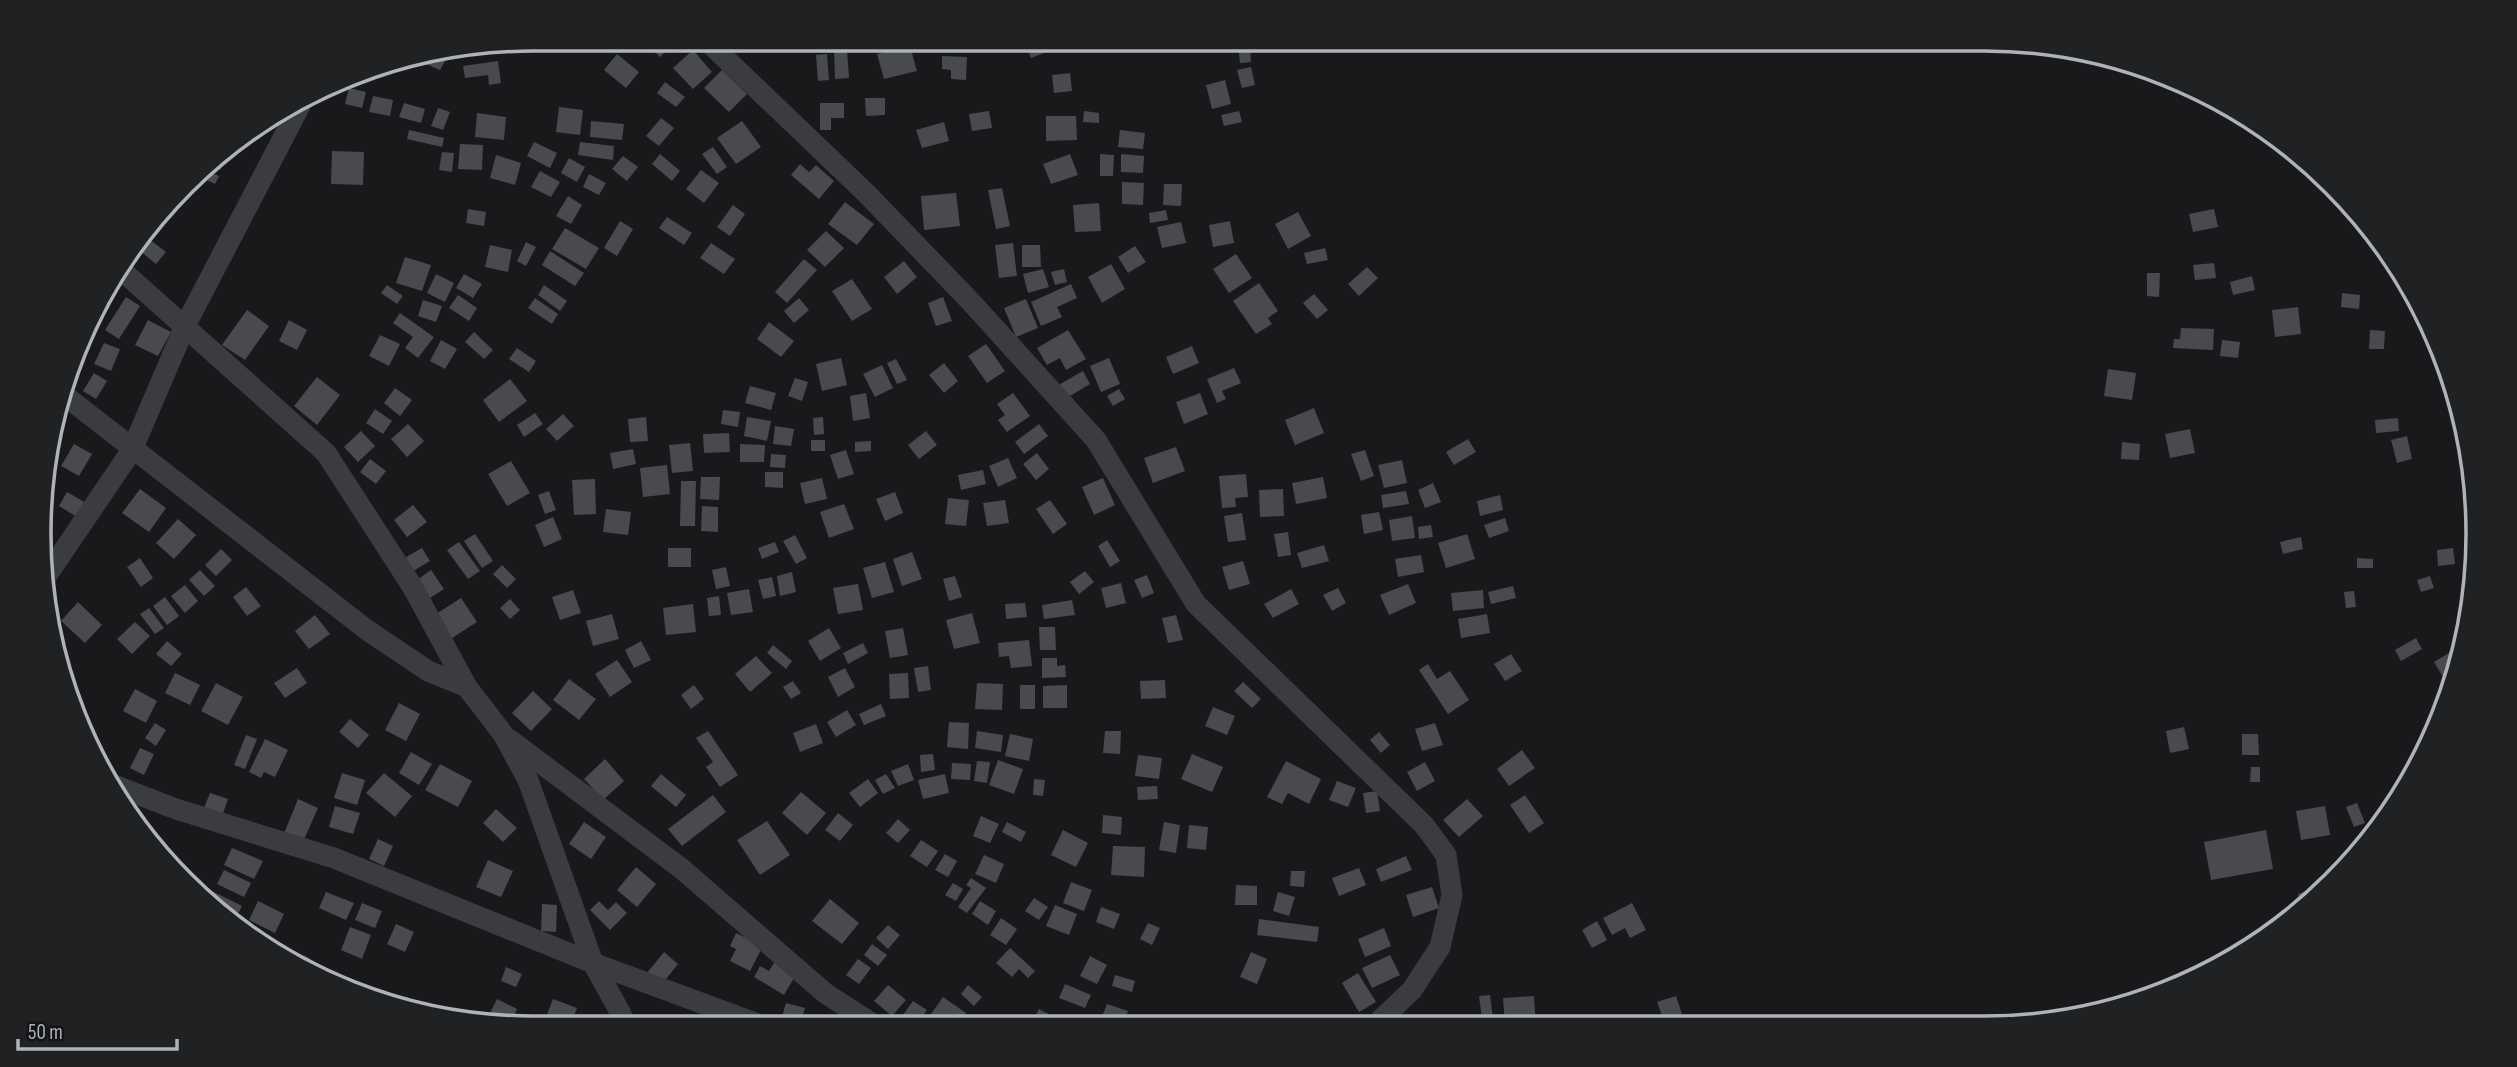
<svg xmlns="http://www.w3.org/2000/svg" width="2517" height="1067" font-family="'Sofia Sans Condensed',sans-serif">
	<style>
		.building { fill: #484a4d }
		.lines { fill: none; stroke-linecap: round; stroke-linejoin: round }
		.street { stroke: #3a3c40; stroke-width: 21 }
		.rim { fill: none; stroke: #adb3b9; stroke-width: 3.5 }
	</style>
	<rect width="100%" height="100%" fill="#19191b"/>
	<path class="building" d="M 642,39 L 676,39 L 677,40 L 660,57 Z
		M 1029,39 L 1053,39 L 1057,48 L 1031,58 L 1024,40 Z
		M 1250,45 L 1251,62 L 1240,63 L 1238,46 Z
		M 910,46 L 917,71 L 884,79 L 877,54 Z
		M 847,49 L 849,78 L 835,79 L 834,50 Z
		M 693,50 L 712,72 L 693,89 L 673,68 Z
		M 617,54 L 639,72 L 626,88 L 604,70 Z
		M 827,54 L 829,80 L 818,81 L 816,55 Z
		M 432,55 L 445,61 L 440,70 L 419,61 L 421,57 Z
		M 942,56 L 967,57 L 966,80 L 951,79 L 951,70 L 942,69 Z
		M 498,61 L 501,83 L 489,85 L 488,75 L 465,78 L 463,66 Z
		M 1251,67 L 1255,85 L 1242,88 L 1237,70 Z
		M 722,70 L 747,94 L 729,112 L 704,88 Z
		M 1070,73 L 1072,91 L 1054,93 L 1052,75 Z
		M 1225,80 L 1231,104 L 1212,109 L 1206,85 Z
		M 665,82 L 685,97 L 676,107 L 657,93 Z
		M 349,88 L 366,92 L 362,108 L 345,104 Z
		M 373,96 L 393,100 L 390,116 L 369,112 Z
		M 865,98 L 885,98 L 885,115 L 866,116 Z
		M 404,103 L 425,109 L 421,123 L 399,117 Z
		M 820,103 L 844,103 L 844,118 L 831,118 L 831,130 L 820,130 Z
		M 559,107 L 583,110 L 580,135 L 556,132 Z
		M 438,108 L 450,112 L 443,130 L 431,126 Z
		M 989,111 L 992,128 L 972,131 L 969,114 Z
		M 1084,111 L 1099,113 L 1099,123 L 1083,122 Z
		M 1239,111 L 1242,122 L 1224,126 L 1221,115 Z
		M 477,113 L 506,117 L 504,140 L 475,137 Z
		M 1046,116 L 1076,116 L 1077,140 L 1046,141 Z
		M 661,118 L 674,128 L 659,146 L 646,136 Z
		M 591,121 L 624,124 L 622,140 L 590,137 Z
		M 742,121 L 761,147 L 736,164 L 717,138 Z
		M 944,122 L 949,141 L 922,148 L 916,130 Z
		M 409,130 L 444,138 L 442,147 L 407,139 Z
		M 1120,130 L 1145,133 L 1143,149 L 1118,147 Z
		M 534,142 L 557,153 L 550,168 L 527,156 Z
		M 580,142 L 614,146 L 613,160 L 578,155 Z
		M 460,144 L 483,145 L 482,170 L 458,169 Z
		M 713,147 L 727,167 L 717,174 L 702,154 Z
		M 332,151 L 364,152 L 363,185 L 331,184 Z
		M 442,152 L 454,153 L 452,172 L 439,170 Z
		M 219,153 L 227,157 L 220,170 L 206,163 Z
		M 660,154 L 680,171 L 672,181 L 652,164 Z
		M 1070,154 L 1078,175 L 1051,184 L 1043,164 Z
		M 1100,154 L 1114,155 L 1113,176 L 1100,176 Z
		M 1121,154 L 1144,156 L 1143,173 L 1121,172 Z
		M 496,155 L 521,163 L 515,185 L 490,178 Z
		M 623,156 L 638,167 L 627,181 L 612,169 Z
		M 569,158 L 585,167 L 577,182 L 561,173 Z
		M 800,164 L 809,172 L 816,165 L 834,181 L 819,199 L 791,175 Z
		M 202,168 L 219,176 L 215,184 L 196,175 Z
		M 701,170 L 719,183 L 704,203 L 686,189 Z
		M 540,171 L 560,182 L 551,197 L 531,187 Z
		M 589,174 L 606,183 L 599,195 L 583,187 Z
		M 1122,182 L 1144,183 L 1143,205 L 1122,204 Z
		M 1164,184 L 1182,184 L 1181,206 L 1163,205 Z
		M 1002,188 L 1010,226 L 996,229 L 988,190 Z
		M 956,193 L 960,226 L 924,230 L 921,196 Z
		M 568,196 L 582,205 L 571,224 L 556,216 Z
		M 845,202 L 874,224 L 857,245 L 828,224 Z
		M 1099,203 L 1101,231 L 1075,232 L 1073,205 Z
		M 733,205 L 745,214 L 730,236 L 717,227 Z
		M 468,209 L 486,212 L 484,226 L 466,223 Z
		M 2214,209 L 2218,227 L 2193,232 L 2189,214 Z
		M 1166,210 L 1168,220 L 1150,223 L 1149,213 Z
		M 1298,212 L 1311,236 L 1288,249 L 1275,224 Z
		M 667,217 L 692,233 L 684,245 L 659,228 Z
		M 620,221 L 633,229 L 617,256 L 604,248 Z
		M 1230,221 L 1234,243 L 1213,247 L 1209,225 Z
		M 1181,222 L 1186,243 L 1162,248 L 1157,227 Z
		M 565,228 L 599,248 L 586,269 L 552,249 Z
		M 826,231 L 844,248 L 825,267 L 807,250 Z
		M 149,239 L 166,252 L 156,264 L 140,251 Z
		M 526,242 L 536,247 L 526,266 L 517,261 Z
		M 711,243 L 735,259 L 724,274 L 700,258 Z
		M 1013,243 L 1017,276 L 999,278 L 995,245 Z
		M 490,245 L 512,250 L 508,272 L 485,267 Z
		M 1022,245 L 1040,245 L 1041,267 L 1022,267 Z
		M 1135,246 L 1146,262 L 1128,273 L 1118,257 Z
		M 1325,248 L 1328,260 L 1307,264 L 1304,253 Z
		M 550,251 L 584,273 L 575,286 L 542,265 Z
		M 1236,254 L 1252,278 L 1229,293 L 1213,269 Z
		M 405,257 L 431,265 L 422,291 L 396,283 Z
		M 804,259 L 817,270 L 787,303 L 775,292 Z
		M 904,261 L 917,277 L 897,294 L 884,277 Z
		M 2214,263 L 2216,278 L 2195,280 L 2193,265 Z
		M 1111,264 L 1125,289 L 1102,303 L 1088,277 Z
		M 1367,267 L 1378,278 L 1359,296 L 1348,284 Z
		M 1043,269 L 1049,287 L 1028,293 L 1023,274 Z
		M 1064,269 L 1067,282 L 1055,285 L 1051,272 Z
		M 2147,273 L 2160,273 L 2159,297 L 2147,296 Z
		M 436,274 L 454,283 L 445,302 L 427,293 Z
		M 464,274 L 482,284 L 473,298 L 456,288 Z
		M 2252,276 L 2255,290 L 2233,295 L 2230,282 Z
		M 852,279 L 872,309 L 852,321 L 832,291 Z
		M 1259,283 L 1278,311 L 1268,318 L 1272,324 L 1256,334 L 1233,301 Z
		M 1071,284 L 1077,298 L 1057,307 L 1062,317 L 1041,326 L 1031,302 Z
		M 387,285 L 403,296 L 397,304 L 381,293 Z
		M 544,285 L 567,301 L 560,311 L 538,295 Z
		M 2342,293 L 2360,295 L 2359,309 L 2341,307 Z
		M 1314,294 L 1328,310 L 1317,319 L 1303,303 Z
		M 458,295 L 477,308 L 469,321 L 449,308 Z
		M 126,297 L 140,306 L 119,339 L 105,330 Z
		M 943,297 L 952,321 L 936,326 L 928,303 Z
		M 535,298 L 558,314 L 552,324 L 528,308 Z
		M 799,298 L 809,310 L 794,323 L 784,311 Z
		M 1026,299 L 1038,328 L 1016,337 L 1004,308 Z
		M 423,300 L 442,306 L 436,322 L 418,316 Z
		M 2298,307 L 2301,334 L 2275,337 L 2272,310 Z
		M 247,310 L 269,326 L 245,360 L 222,345 Z
		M 400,313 L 434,337 L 418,358 L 405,348 L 413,337 L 393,323 Z
		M 148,320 L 171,332 L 158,356 L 135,345 Z
		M 289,320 L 307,330 L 297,350 L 279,341 Z
		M 769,322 L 794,341 L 781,357 L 757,339 Z
		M 2181,328 L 2214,329 L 2213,350 L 2173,348 L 2174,339 L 2180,339 Z
		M 1068,330 L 1086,359 L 1066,370 L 1060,358 L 1047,365 L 1037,348 Z
		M 2370,330 L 2385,331 L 2384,349 L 2369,349 Z
		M 474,332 L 493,350 L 484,359 L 465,342 Z
		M 380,335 L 400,344 L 389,366 L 369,356 Z
		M 441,340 L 457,349 L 445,369 L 430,361 Z
		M 2222,340 L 2240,342 L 2238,358 L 2220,356 Z
		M 104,343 L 120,349 L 111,371 L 94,364 Z
		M 986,344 L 1005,371 L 987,383 L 968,356 Z
		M 1192,346 L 1199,363 L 1173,374 L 1166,357 Z
		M 517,348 L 536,361 L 529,372 L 509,359 Z
		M 841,358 L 847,385 L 822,391 L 816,364 Z
		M 1109,358 L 1120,384 L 1101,392 L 1090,366 Z
		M 896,359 L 907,380 L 897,384 L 887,363 Z
		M 944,363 L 958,381 L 944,393 L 929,375 Z
		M 882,365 L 893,388 L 875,397 L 863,374 Z
		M 1234,368 L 1241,383 L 1222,391 L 1226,399 L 1217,403 L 1207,379 Z
		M 2108,369 L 2136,373 L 2132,400 L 2104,396 Z
		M 1083,371 L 1090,384 L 1065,399 L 1057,386 Z
		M 94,373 L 107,381 L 96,399 L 83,391 Z
		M 317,377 L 340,395 L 317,425 L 294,406 Z
		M 795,378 L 808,382 L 802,401 L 788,396 Z
		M 510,379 L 527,401 L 499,422 L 483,400 Z
		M 750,386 L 776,393 L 771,410 L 745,403 Z
		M 395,388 L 412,400 L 400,416 L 384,403 Z
		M 1119,389 L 1125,399 L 1113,406 L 1107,396 Z
		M 866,393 L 870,418 L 853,421 L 850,396 Z
		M 1013,393 L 1030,416 L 1007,432 L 998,420 L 1005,415 L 997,404 Z
		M 1200,393 L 1208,414 L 1184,424 L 1176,402 Z
		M 1314,408 L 1324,433 L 1295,445 L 1285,420 Z
		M 375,409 L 392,421 L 383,434 L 366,423 Z
		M 723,410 L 740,412 L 738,427 L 721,424 Z
		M 535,413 L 543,424 L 524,437 L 517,425 Z
		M 563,414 L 574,426 L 557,441 L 546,429 Z
		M 646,417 L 648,441 L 630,442 L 628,419 Z
		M 747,417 L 771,421 L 767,441 L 744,436 Z
		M 823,417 L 824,434 L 814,435 L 813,418 Z
		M 55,418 L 64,424 L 47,445 L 48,437 Z
		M 2398,418 L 2399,431 L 2376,433 L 2375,420 Z
		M 408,424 L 424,441 L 407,457 L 391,439 Z
		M 1039,424 L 1048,436 L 1024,454 L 1015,442 Z
		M 775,426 L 794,429 L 791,446 L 773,444 Z
		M 2190,429 L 2195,453 L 2170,458 L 2165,434 Z
		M 361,431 L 375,446 L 358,462 L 344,447 Z
		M 926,431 L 937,445 L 919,459 L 908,445 Z
		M 729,433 L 730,452 L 704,453 L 703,434 Z
		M 2407,436 L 2412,459 L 2397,463 L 2391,440 Z
		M 1468,439 L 1476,452 L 1454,465 L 1446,452 Z
		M 811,440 L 825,440 L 825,451 L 811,451 Z
		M 871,441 L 871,451 L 855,452 L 855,442 Z
		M 2122,442 L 2140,444 L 2139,460 L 2121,459 Z
		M 690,443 L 693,471 L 672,473 L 669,445 Z
		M 74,444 L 92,454 L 79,476 L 61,466 Z
		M 740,444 L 765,445 L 764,462 L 740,462 Z
		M 1176,447 L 1185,471 L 1153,483 L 1144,458 Z
		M 633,449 L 636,464 L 613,469 L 610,453 Z
		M 846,450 L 854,474 L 838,479 L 830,455 Z
		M 1365,450 L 1374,476 L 1361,481 L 1351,454 Z
		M 1037,453 L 1049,469 L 1036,480 L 1023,464 Z
		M 771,454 L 786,455 L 785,468 L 770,467 Z
		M 1008,458 L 1017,478 L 998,487 L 989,466 Z
		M 370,459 L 386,471 L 376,484 L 360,472 Z
		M 1402,460 L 1407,483 L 1384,488 L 1378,465 Z
		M 511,461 L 530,493 L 507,506 L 488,474 Z
		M 667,465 L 670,494 L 643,497 L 640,468 Z
		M 983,470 L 986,484 L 961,490 L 958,475 Z
		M 765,472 L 783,472 L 783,488 L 765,487 Z
		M 1246,474 L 1248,497 L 1235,498 L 1236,507 L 1222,508 L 1219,476 Z
		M 701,477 L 720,477 L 719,500 L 700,499 Z
		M 1323,477 L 1327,498 L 1296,504 L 1292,483 Z
		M 822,478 L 827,499 L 805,504 L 800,483 Z
		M 1103,478 L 1115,505 L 1094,515 L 1082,487 Z
		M 595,479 L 596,514 L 574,515 L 572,480 Z
		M 681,481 L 696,481 L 695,526 L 680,526 Z
		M 1433,483 L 1441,502 L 1425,508 L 1418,490 Z
		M 140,489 L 166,508 L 149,532 L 122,513 Z
		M 1283,489 L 1284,516 L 1260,517 L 1259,490 Z
		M 549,491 L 556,510 L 545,514 L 538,495 Z
		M 1406,491 L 1409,504 L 1383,508 L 1381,495 Z
		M 67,492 L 86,503 L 77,517 L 59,506 Z
		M 895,492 L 903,513 L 885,521 L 876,499 Z
		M 1500,495 L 1503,510 L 1480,516 L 1477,501 Z
		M 948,498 L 969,500 L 966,526 L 945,524 Z
		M 1005,500 L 1009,523 L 987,526 L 983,503 Z
		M 1050,500 L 1067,524 L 1053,534 L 1036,509 Z
		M 844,504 L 854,529 L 829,538 L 820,512 Z
		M 413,505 L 427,522 L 407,537 L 394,520 Z
		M 702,506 L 718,507 L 718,532 L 701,531 Z
		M 606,509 L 631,512 L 628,535 L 603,532 Z
		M 1379,512 L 1383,530 L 1364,534 L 1361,515 Z
		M 1242,513 L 1246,540 L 1228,542 L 1224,516 Z
		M 1412,516 L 1415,538 L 1392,541 L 1389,520 Z
		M 553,517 L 562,539 L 544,547 L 535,525 Z
		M 1505,518 L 1509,531 L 1489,538 L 1484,525 Z
		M 178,519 L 196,535 L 174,559 L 156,543 Z
		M 1431,525 L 1433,537 L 1419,539 L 1418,527 Z
		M 1288,532 L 1291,555 L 1278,557 L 1274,534 Z
		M 475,534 L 493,561 L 482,568 L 464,541 Z
		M 1467,534 L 1475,559 L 1446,568 L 1438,543 Z
		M 795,535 L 807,558 L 796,564 L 783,541 Z
		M 2301,537 L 2303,549 L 2283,554 L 2280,542 Z
		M 1107,540 L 1120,561 L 1110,567 L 1098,546 Z
		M 459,542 L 480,571 L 468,579 L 447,550 Z
		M 775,542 L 779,552 L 762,559 L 758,548 Z
		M 1324,545 L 1329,561 L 1302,568 L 1297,553 Z
		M 422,548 L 430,561 L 413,571 L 406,557 Z
		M 668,548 L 691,548 L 691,567 L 668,567 Z
		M 2453,548 L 2455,564 L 2438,566 L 2437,550 Z
		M 221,549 L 232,560 L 216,576 L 205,565 Z
		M 912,552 L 922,579 L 902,586 L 893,559 Z
		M 1421,555 L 1424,572 L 1398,577 L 1395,559 Z
		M 140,558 L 153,578 L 141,587 L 127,567 Z
		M 2357,558 L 2373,559 L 2373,568 L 2357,568 Z
		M 1243,561 L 1250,584 L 1229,590 L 1222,567 Z
		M 885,562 L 894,592 L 872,598 L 863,568 Z
		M 502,565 L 516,579 L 507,588 L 493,574 Z
		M 726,567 L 730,586 L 716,589 L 712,570 Z
		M 200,570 L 215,586 L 204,596 L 189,580 Z
		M 431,570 L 444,589 L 430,598 L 417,580 Z
		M 1085,571 L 1094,582 L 1079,594 L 1070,582 Z
		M 792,572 L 796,592 L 780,596 L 777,576 Z
		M 1147,575 L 1154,593 L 1142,598 L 1134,580 Z
		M 955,576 L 962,597 L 949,601 L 943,579 Z
		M 2430,576 L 2434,588 L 2421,592 L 2417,580 Z
		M 772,577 L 776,596 L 763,599 L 758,580 Z
		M 1121,583 L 1126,603 L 1106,608 L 1101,588 Z
		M 858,584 L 863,610 L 838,614 L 833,588 Z
		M 1408,584 L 1416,603 L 1389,615 L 1380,595 Z
		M 185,585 L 198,601 L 185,613 L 171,596 Z
		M 1513,586 L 1516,598 L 1491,604 L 1488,592 Z
		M 246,587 L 261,606 L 247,616 L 233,597 Z
		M 1338,588 L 1346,603 L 1332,611 L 1323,595 Z
		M 749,589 L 753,612 L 731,615 L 727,593 Z
		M 1291,589 L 1299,604 L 1273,618 L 1264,604 Z
		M 573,590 L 581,613 L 560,620 L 552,597 Z
		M 1483,590 L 1484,608 L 1453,611 L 1451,593 Z
		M 2354,591 L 2356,607 L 2346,608 L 2344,592 Z
		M 719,596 L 721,615 L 709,616 L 707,598 Z
		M 165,597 L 179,616 L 167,625 L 153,606 Z
		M 461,598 L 477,622 L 452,638 L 436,614 Z
		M 510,599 L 520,610 L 510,619 L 500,608 Z
		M 1072,600 L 1075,615 L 1044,619 L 1042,605 Z
		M 78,602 L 102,625 L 85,643 L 61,621 Z
		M 1025,603 L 1027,617 L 1006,619 L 1005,604 Z
		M 693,604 L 696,632 L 666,635 L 663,608 Z
		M 149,608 L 164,628 L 155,634 L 140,614 Z
		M 972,613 L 980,643 L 954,649 L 946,620 Z
		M 612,614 L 619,639 L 593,646 L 586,621 Z
		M 1487,614 L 1490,633 L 1461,638 L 1458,619 Z
		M 315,615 L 330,634 L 309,649 L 295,631 Z
		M 1176,615 L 1183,640 L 1168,643 L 1162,618 Z
		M 135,622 L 150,636 L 132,654 L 117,639 Z
		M 1039,627 L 1055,627 L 1056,650 L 1040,650 Z
		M 829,628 L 841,648 L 820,661 L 808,641 Z
		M 903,628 L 908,655 L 890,658 L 885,631 Z
		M 2416,638 L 2422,649 L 2401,661 L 2395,650 Z
		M 1029,640 L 1032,666 L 1011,668 L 1009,656 L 999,657 L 998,643 Z
		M 167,641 L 182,654 L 171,666 L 156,654 Z
		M 641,641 L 651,660 L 634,668 L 625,650 Z
		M 863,643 L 868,653 L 848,664 L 843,653 Z
		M 773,645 L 792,661 L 786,669 L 767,653 Z
		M 2454,650 L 2460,660 L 2458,667 L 2443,677 L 2434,662 Z
		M 1511,654 L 1522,671 L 1505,681 L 1494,664 Z
		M 756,656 L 772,673 L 750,692 L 735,674 Z
		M 1042,658 L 1057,658 L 1057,666 L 1065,665 L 1066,677 L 1042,678 Z
		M 617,660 L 632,682 L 610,697 L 595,674 Z
		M 1428,664 L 1437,679 L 1450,671 L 1469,700 L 1448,714 L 1419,670 Z
		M 928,666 L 931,690 L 918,692 L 914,668 Z
		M 297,668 L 307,683 L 285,698 L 274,683 Z
		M 845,668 L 855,687 L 838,697 L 828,677 Z
		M 175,673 L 200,685 L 190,705 L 165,693 Z
		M 908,673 L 909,698 L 890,699 L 889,674 Z
		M 569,679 L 596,699 L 579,720 L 553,700 Z
		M 1165,680 L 1166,698 L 1141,699 L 1140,681 Z
		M 793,681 L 801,693 L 791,699 L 783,687 Z
		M 1243,682 L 1261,699 L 1252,708 L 1234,691 Z
		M 216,683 L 243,697 L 228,725 L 201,711 Z
		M 977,683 L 1003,684 L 1002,710 L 975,709 Z
		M 694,685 L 704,699 L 691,709 L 681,695 Z
		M 1020,685 L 1035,685 L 1035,709 L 1020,709 Z
		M 1067,685 L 1067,708 L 1043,708 L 1043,686 Z
		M 135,689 L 157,701 L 146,723 L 123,711 Z
		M 533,691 L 552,709 L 531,731 L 512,713 Z
		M 399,703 L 420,714 L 406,741 L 385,730 Z
		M 881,704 L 886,716 L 864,725 L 859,714 Z
		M 1213,707 L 1235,716 L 1227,735 L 1205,726 Z
		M 847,710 L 856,725 L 836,737 L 827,722 Z
		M 350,719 L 369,735 L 358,748 L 339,732 Z
		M 949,722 L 969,723 L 968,749 L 947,747 Z
		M 155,723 L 166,730 L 156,746 L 145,738 Z
		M 1435,723 L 1443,745 L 1422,751 L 1415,729 Z
		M 816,724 L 823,743 L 800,752 L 793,733 Z
		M 2184,727 L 2189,749 L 2170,753 L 2166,731 Z
		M 708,731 L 738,775 L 720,787 L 706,767 L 713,762 L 696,738 Z
		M 977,731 L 1003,735 L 1001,752 L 975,748 Z
		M 1105,731 L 1121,731 L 1120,754 L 1103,753 Z
		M 1379,732 L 1390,745 L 1381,753 L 1370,740 Z
		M 1010,734 L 1033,739 L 1029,761 L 1005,756 Z
		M 2242,734 L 2258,734 L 2259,755 L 2242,755 Z
		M 246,735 L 257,739 L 245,769 L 234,765 Z
		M 265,739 L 288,750 L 275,777 L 264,772 L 261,778 L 249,772 Z
		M 140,748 L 154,754 L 144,775 L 130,768 Z
		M 1522,750 L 1535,768 L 1509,786 L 1497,769 Z
		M 411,752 L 432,764 L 419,785 L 399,773 Z
		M 933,754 L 935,770 L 921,772 L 920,755 Z
		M 1192,754 L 1223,767 L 1212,792 L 1181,779 Z
		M 1138,755 L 1162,758 L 1159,779 L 1135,776 Z
		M 605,759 L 624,781 L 603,800 L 584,779 Z
		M 998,760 L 1023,769 L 1014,794 L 989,785 Z
		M 977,761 L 990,762 L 987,783 L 974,781 Z
		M 1286,761 L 1321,779 L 1309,804 L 1288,793 L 1282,804 L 1267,797 Z
		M 1425,762 L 1435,781 L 1417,791 L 1407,772 Z
		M 952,763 L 971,764 L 970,780 L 951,779 Z
		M 440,764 L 472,781 L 458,807 L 425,790 Z
		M 908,764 L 914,780 L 898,786 L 891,771 Z
		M 2251,767 L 2260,767 L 2260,782 L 2250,782 Z
		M 342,773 L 365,780 L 357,805 L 334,798 Z
		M 384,773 L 412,796 L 395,817 L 366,793 Z
		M 661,774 L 686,795 L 676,807 L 651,786 Z
		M 886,774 L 895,788 L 883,794 L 875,780 Z
		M 945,774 L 949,793 L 923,799 L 918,780 Z
		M 868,779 L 878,793 L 860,807 L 849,793 Z
		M 1034,779 L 1045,780 L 1043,796 L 1033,795 Z
		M 1337,781 L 1356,788 L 1348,807 L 1329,800 Z
		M 1157,786 L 1158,799 L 1138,800 L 1137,787 Z
		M 1377,791 L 1380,811 L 1366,813 L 1363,793 Z
		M 801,792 L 826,813 L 807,835 L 782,813 Z
		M 210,793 L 228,799 L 221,819 L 202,813 Z
		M 713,795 L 726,812 L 682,846 L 668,829 Z
		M 1525,795 L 1544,823 L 1529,833 L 1510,805 Z
		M 298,799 L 318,808 L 302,844 L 283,836 Z
		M 1467,799 L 1483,816 L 1459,837 L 1443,820 Z
		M 2357,803 L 2365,823 L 2354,827 L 2346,807 Z
		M 335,806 L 360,813 L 353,834 L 329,827 Z
		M 2325,806 L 2330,835 L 2301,840 L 2296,811 Z
		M 496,809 L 517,828 L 503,842 L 483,823 Z
		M 838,813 L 853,825 L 840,841 L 825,830 Z
		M 1103,815 L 1122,817 L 1121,835 L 1102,833 Z
		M 981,816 L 999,824 L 990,843 L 973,836 Z
		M 898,819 L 910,830 L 898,843 L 886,833 Z
		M 767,821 L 790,855 L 760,875 L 737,840 Z
		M 584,822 L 606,837 L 591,859 L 569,844 Z
		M 1007,822 L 1026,832 L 1021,842 L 1002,832 Z
		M 1164,822 L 1180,825 L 1176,853 L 1159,850 Z
		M 1189,825 L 1208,827 L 1206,850 L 1187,848 Z
		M 1063,830 L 1088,843 L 1076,867 L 1051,855 Z
		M 2266,830 L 2273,869 L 2211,880 L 2204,842 Z
		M 378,839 L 393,846 L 384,866 L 369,859 Z
		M 921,840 L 938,851 L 927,867 L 910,856 Z
		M 1113,846 L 1145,847 L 1144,877 L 1111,875 Z
		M 232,848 L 263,861 L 254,879 L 224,865 Z
		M 945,854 L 957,861 L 948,877 L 935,870 Z
		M 984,855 L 1004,864 L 996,883 L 975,874 Z
		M 1406,856 L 1412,870 L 1381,882 L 1376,869 Z
		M 488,860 L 513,871 L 501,897 L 476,887 Z
		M 636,867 L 656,884 L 637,907 L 617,890 Z
		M 1359,868 L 1366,885 L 1339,896 L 1332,878 Z
		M 224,870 L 251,883 L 244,897 L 217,884 Z
		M 1291,871 L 1305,871 L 1304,887 L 1290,886 Z
		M 971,878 L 986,888 L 967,913 L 958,907 L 971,888 L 966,885 Z
		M 1071,882 L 1092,890 L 1084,911 L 1063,903 Z
		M 953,883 L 963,889 L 956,901 L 945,895 Z
		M 1236,885 L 1257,886 L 1257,905 L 1235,905 Z
		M 1432,887 L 1439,908 L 1413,917 L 1406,895 Z
		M 208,889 L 242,906 L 234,922 L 221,916 L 202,900 Z
		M 2309,890 L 2313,902 L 2304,910 L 2298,894 Z
		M 326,892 L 354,903 L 346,920 L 319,908 Z
		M 1278,892 L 1295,897 L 1289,916 L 1273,911 Z
		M 1034,898 L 1048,907 L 1039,920 L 1025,911 Z
		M 830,899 L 859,923 L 842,944 L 812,921 Z
		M 258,901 L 284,914 L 275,933 L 249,920 Z
		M 599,901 L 608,910 L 616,902 L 627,913 L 610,930 L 590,910 Z
		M 980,901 L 996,911 L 988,925 L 972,914 Z
		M 362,903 L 382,911 L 375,928 L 355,920 Z
		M 1632,903 L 1646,930 L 1630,938 L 1625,928 L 1612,935 L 1603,918 Z
		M 542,904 L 557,905 L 556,932 L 541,931 Z
		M 1055,905 L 1077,914 L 1069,935 L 1046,926 Z
		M 1101,907 L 1120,914 L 1114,929 L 1096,922 Z
		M 1001,918 L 1017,929 L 1006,945 L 990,935 Z
		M 1259,919 L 1319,927 L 1317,942 L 1257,935 Z
		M 1597,921 L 1607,940 L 1592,948 L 1582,930 Z
		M 1148,923 L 1160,928 L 1152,945 L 1140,939 Z
		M 396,924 L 414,932 L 405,952 L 387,944 Z
		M 888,925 L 900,935 L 888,949 L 876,938 Z
		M 350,927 L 371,935 L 362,959 L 341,950 Z
		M 1384,928 L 1391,946 L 1365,957 L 1358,939 Z
		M 736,933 L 763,946 L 750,971 L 730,961 L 736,949 L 730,946 Z
		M 872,944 L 887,955 L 878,966 L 864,955 Z
		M 1010,948 L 1035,971 L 1028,978 L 1019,969 L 1012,977 L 996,963 Z
		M 664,952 L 678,964 L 662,984 L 647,973 Z
		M 1251,952 L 1267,959 L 1257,984 L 1240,977 Z
		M 304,955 L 324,968 L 318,977 L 297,967 Z
		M 779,955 L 800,968 L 784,995 L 754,977 L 760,966 L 769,971 Z
		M 1390,955 L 1400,975 L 1372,988 L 1362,968 Z
		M 1090,956 L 1107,965 L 1097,984 L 1080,976 Z
		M 858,959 L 871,968 L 859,984 L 846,975 Z
		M 506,967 L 522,974 L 516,987 L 501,981 Z
		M 1358,973 L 1376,1002 L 1359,1012 L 1342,983 Z
		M 1115,975 L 1135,981 L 1132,992 L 1112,986 Z
		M 1065,984 L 1091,995 L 1085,1008 L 1059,998 Z
		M 888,985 L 906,1000 L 892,1016 L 874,1001 Z
		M 968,985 L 982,997 L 974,1006 L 961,994 Z
		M 1490,995 L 1494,1026 L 1483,1026 L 1479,996 Z
		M 1534,996 L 1536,1026 L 1505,1026 L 1503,998 Z
		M 1676,996 L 1682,1014 L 1664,1021 L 1657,1002 Z
		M 943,997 L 966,1013 L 956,1027 L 935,1027 L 926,1021 Z
		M 497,999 L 517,1009 L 510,1025 L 486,1021 Z
		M 553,999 L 577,1008 L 570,1027 L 562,1023 L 560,1028 L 542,1028 Z
		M 913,1001 L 927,1010 L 917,1024 L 903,1015 Z
		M 786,1003 L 805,1008 L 799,1028 L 779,1027 Z
		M 1107,1004 L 1128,1011 L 1122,1027 L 1107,1027 L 1099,1024 Z
		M 1039,1009 L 1074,1027 L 1030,1027 Z
		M 1436,1018 L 1437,1026 L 1419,1026 L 1418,1020 Z"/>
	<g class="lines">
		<path class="street" d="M 705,39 L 867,194 L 972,303 L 1096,440 L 1196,604 L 1424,825 L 1446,855 L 1452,895 L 1440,947 L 1412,990 L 1374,1026
			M 119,268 L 326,453 L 412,586 L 467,687 L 503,734 L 528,780 L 593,963 L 621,1014 L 626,1028
			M 64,395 L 367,630 L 428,671 L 467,687
			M 43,581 L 132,450 L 185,326 L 305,96
			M 510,740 L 682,869 L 825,993 L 879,1028
			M 106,782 L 176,809 L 334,858 L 593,963 L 769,1028"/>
	</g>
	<path d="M0 0H2517V1067H0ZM533 51H1984A482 482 0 0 1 2466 533V534A482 482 0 0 1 1984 1016H533A482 482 0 0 1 51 534V533A482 482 0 0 1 533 51Z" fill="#202123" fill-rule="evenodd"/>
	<path class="rim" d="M533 51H1984A482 482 0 0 1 2466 533V534A482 482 0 0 1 1984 1016H533A482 482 0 0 1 51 534V533A482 482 0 0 1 533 51Z"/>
	<path d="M18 1039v10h159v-10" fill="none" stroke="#adb3b9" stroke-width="3.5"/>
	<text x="28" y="1039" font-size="21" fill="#adb3b9" stroke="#141416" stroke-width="5" paint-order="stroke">50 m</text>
</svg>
